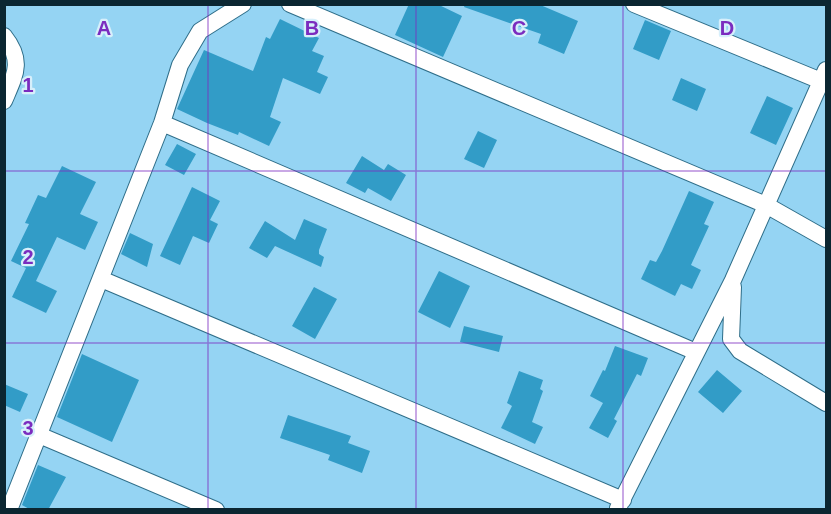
<svg xmlns="http://www.w3.org/2000/svg" width="831" height="514" font-family="Helvetica,sans-serif">
	<style>
		.building { fill: #329cc7 }
		.lines { fill: none; stroke-linecap: round; stroke-linejoin: round }
		.street-casing { stroke: #2f6e89; stroke-width: 18 }
		.street { stroke: #fff; stroke-width: 16 }
		.grid { fill: none; stroke: #7b2cbf; stroke-width: 1.5; stroke-opacity: 0.55 }
		.grid-label { font-size: 20px; text-anchor: middle; font-weight: bold; fill: #7b2cbf; stroke: #d7effb; stroke-width: 4.5; stroke-linejoin: round; paint-order: stroke }
	</style>
	<rect width="100%" height="100%" fill="#95d4f3"/>
	<path class="building" d="M 409,4 L 437,4 L 462,16 L 443,57 L 395,35 Z
		M 465,4 L 538,4 L 578,21 L 564,54 L 538,43 L 541,34 L 464,7 Z
		M 280,19 L 319,38 L 312,51 L 324,56 L 317,72 L 328,77 L 320,94 L 283,78 L 270,117 L 281,122 L 269,146 L 239,132 L 238,135 L 207,123 L 177,109 L 204,50 L 253,71 L 266,37 L 270,39 Z
		M 645,20 L 671,31 L 659,60 L 633,49 Z
		M 681,78 L 706,89 L 697,111 L 672,100 Z
		M 767,96 L 793,108 L 776,145 L 750,133 Z
		M 478,131 L 497,140 L 484,168 L 464,159 Z
		M 177,144 L 196,154 L 184,175 L 165,165 Z
		M 362,156 L 384,170 L 388,164 L 406,175 L 391,201 L 368,188 L 365,193 L 346,183 Z
		M 62,166 L 96,182 L 80,214 L 98,222 L 85,250 L 57,237 L 36,281 L 57,291 L 46,313 L 12,297 L 26,268 L 11,261 L 29,224 L 25,223 L 38,195 L 46,198 Z
		M 192,187 L 220,201 L 210,220 L 218,224 L 209,243 L 193,236 L 180,265 L 160,256 Z
		M 689,191 L 714,202 L 704,224 L 709,226 L 691,265 L 701,270 L 692,289 L 681,284 L 675,296 L 641,279 L 650,260 L 656,262 L 662,251 Z
		M 304,219 L 327,229 L 319,250 L 319,254 L 324,257 L 321,267 L 275,246 L 267,258 L 249,248 L 265,221 L 295,240 Z
		M 130,233 L 153,244 L 147,267 L 121,254 Z
		M 439,271 L 470,286 L 450,328 L 418,312 Z
		M 314,287 L 337,299 L 315,339 L 292,326 Z
		M 464,326 L 503,336 L 499,352 L 460,342 Z
		M 615,346 L 648,358 L 641,376 L 637,374 L 614,419 L 617,421 L 608,438 L 589,428 L 603,403 L 590,396 L 603,370 L 605,371 Z
		M 82,354 L 139,380 L 112,442 L 57,417 Z
		M 717,370 L 742,391 L 723,413 L 698,392 Z
		M 519,371 L 543,380 L 540,389 L 543,391 L 532,422 L 543,427 L 535,444 L 501,428 L 512,406 L 507,403 Z
		M 4,384 L 28,394 L 20,412 L 4,405 Z
		M 288,415 L 351,436 L 348,443 L 370,451 L 362,473 L 328,460 L 330,455 L 280,438 Z
		M 38,465 L 66,477 L 48,510 L 31,510 L 22,505 Z"/>
	<g class="lines">
		<g class="street-casing">
			<path id="street" d="M 290,4 L 766,205 L 826,239
				M 634,4 L 826,83
				M 4,36 C 24,61 15,75 4,101
				M 162,123 L 696,352
				M 101,279 L 623,500
				M 733,287 L 731,339 L 740,351 L 826,403
				M 39,435 L 216,510
				M 618,508 L 733,280 L 826,70
				M 9,510 L 162,123 L 180,65 L 200,31 L 243,4"/>
		</g>
		<use href="#street" class="street"/>
	</g>
	<path class="grid" d="M 208,4 L 208,510M 416,4 L 416,510M 623,4 L 623,510M 4,171 L 826,171M 4,343 L 826,343"/>
	<g class="grid-label">
		<text x="104" y="35">A</text>
		<text x="312" y="35">B</text>
		<text x="519" y="35">C</text>
		<text x="727" y="35">D</text>
		<text x="28" y="92">1</text>
		<text x="28" y="264">2</text>
		<text x="28" y="435">3</text>
	</g>
	<rect width="831" height="514" fill="none" stroke="#0b2631" stroke-width="12"/>
</svg>
